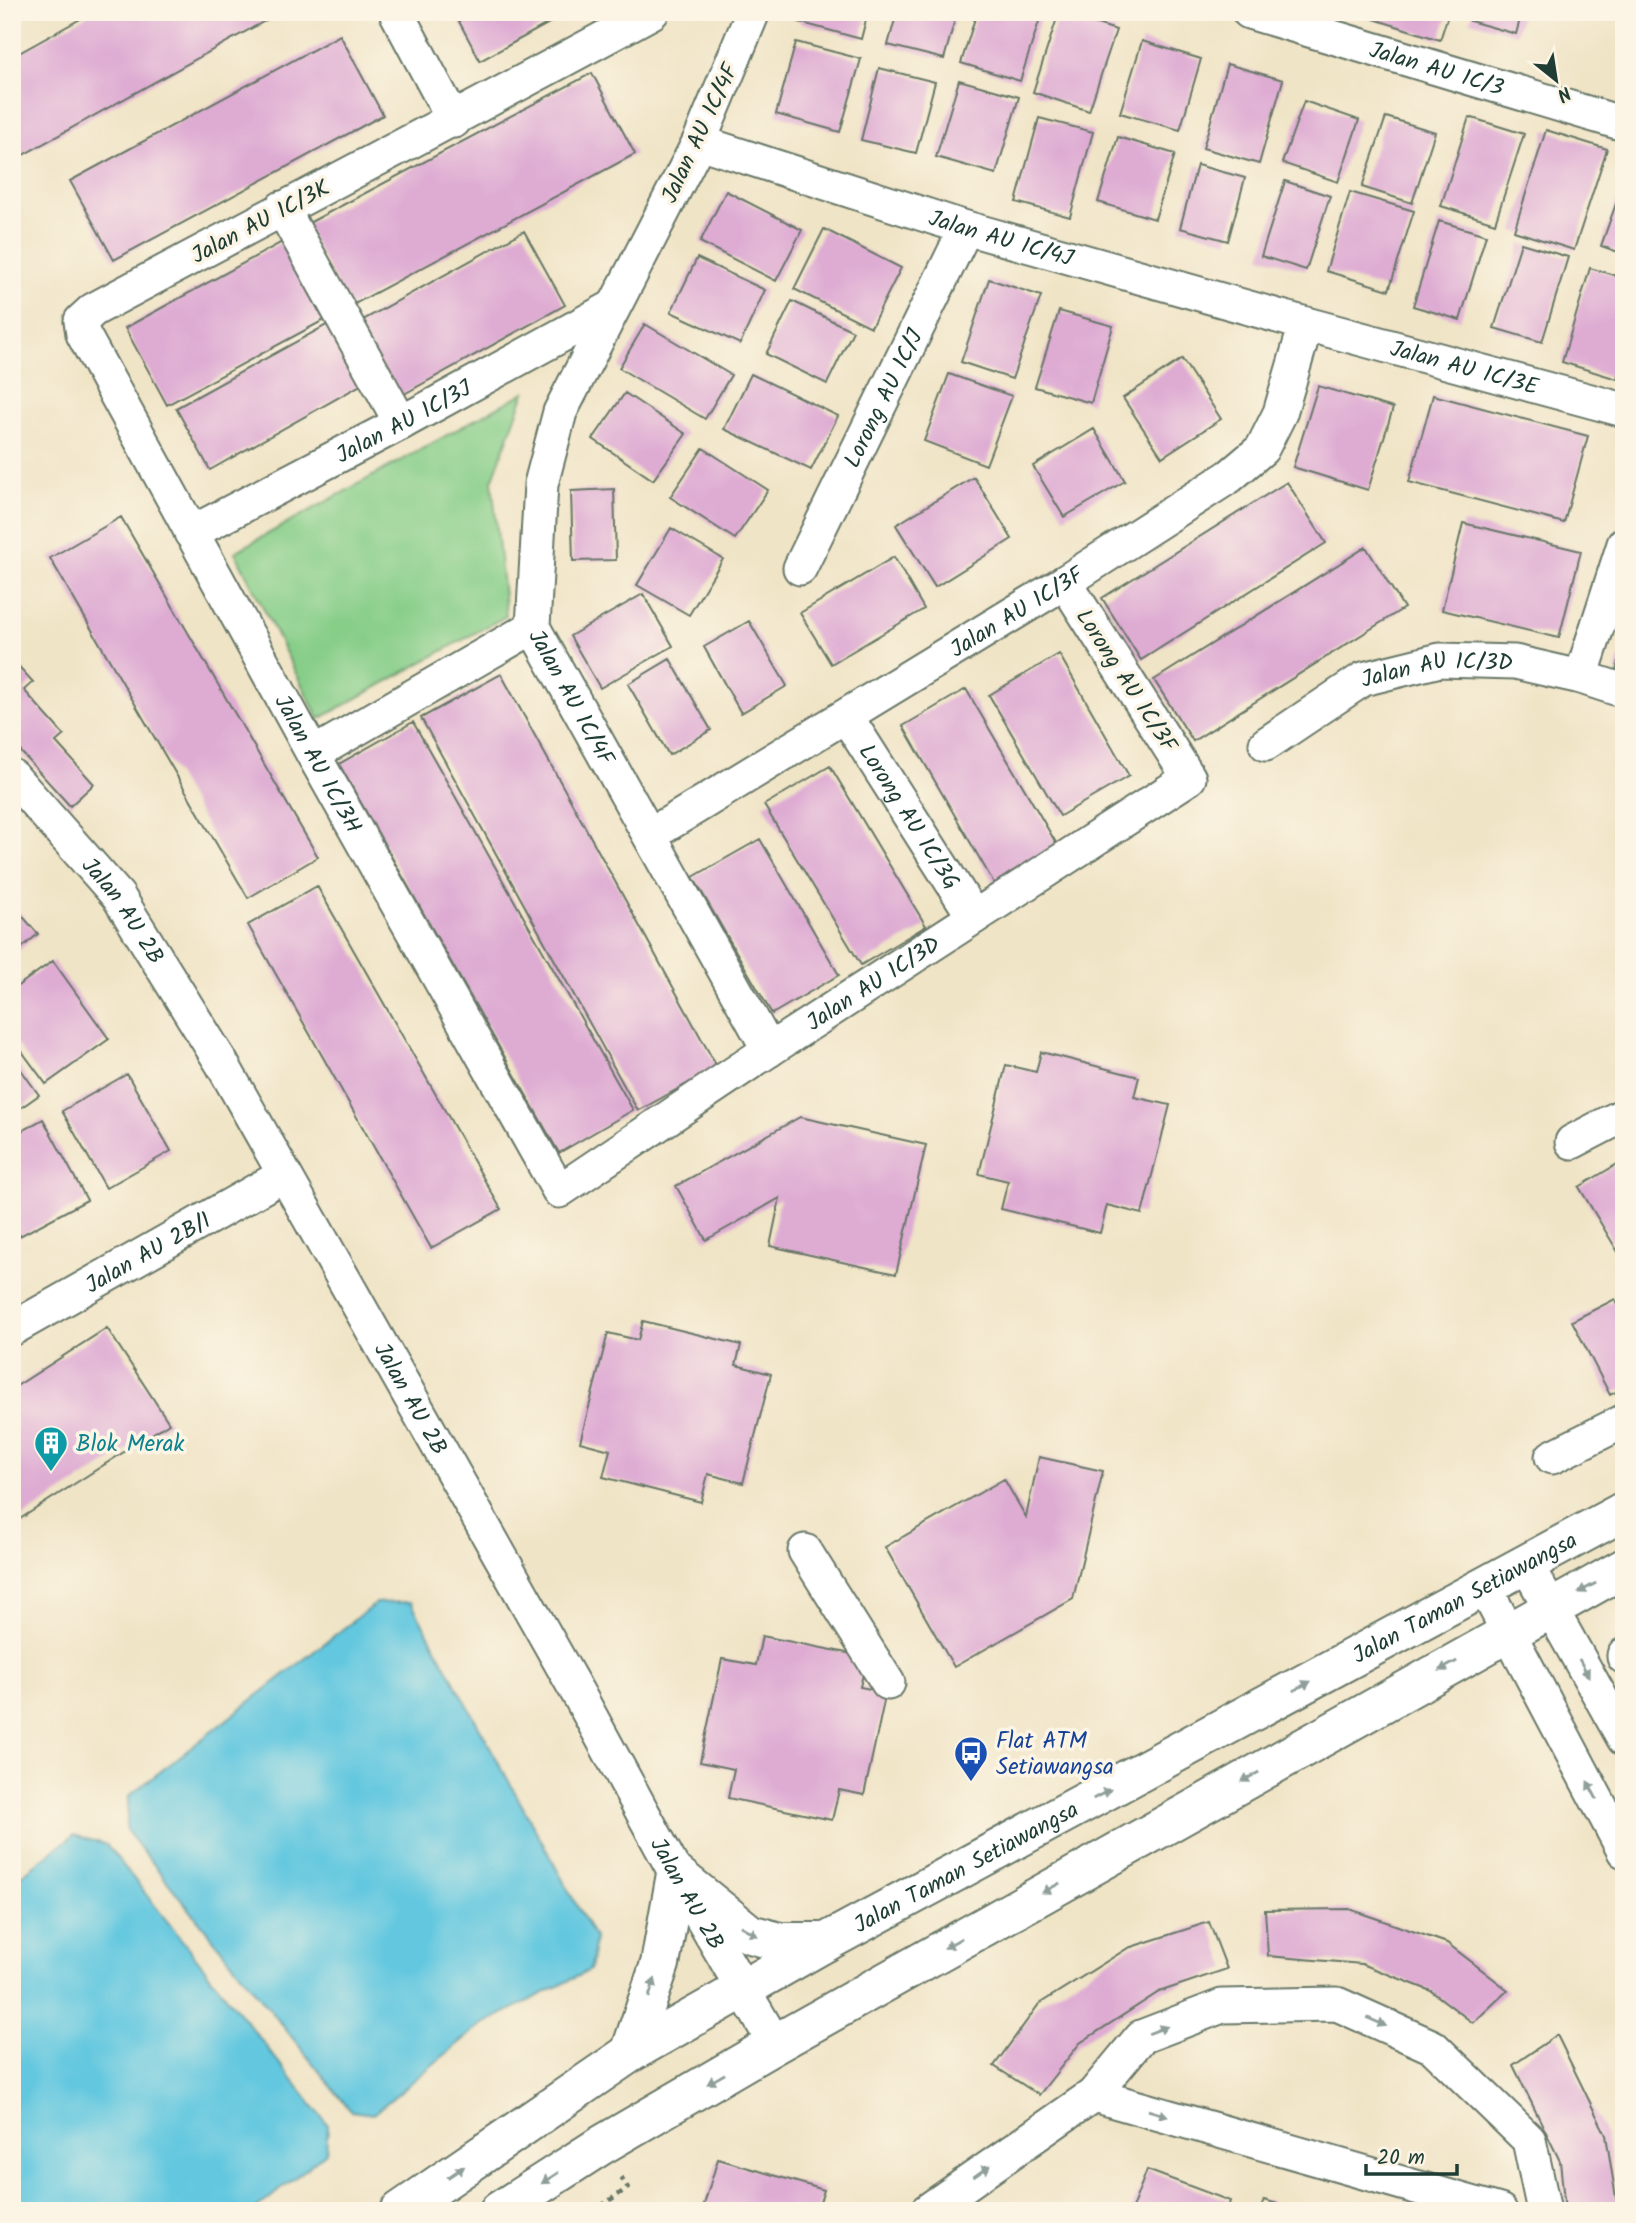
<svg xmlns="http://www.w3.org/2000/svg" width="1636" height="2223" font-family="Kalam,sans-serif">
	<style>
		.green { fill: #87ce89; stroke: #53865e; stroke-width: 2 }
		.water { fill: #62c7df; stroke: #40828a; stroke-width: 2 }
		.building { fill: #deabd3 }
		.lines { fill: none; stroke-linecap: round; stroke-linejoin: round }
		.minor-casing { stroke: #687767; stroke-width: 37 }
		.major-casing { stroke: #687767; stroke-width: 42 }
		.path { stroke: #687767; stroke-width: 4.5; stroke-dasharray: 5 5; stroke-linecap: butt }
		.minor { stroke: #fff; stroke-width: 33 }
		.major { stroke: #fff; stroke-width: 38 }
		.oneway { fill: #8f9e9a }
		.labels { text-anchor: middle; stroke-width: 7; stroke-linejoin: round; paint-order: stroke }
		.street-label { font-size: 23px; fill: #1f3d34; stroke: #fcf5e5 }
		.culture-label { font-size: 23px; fill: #0d838f; stroke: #fcf5e5; text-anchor: start }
		.transit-label { font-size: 23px; fill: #164399; stroke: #fcf5e5; text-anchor: start }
	</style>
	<rect width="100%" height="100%" fill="#fcf5e5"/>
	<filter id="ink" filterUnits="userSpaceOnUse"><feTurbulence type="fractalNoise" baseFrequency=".0143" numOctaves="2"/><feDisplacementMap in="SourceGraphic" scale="14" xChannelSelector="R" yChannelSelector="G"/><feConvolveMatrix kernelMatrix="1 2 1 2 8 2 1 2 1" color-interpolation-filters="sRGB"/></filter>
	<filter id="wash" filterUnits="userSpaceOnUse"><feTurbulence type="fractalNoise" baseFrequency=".00686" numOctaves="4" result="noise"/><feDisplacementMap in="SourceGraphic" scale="28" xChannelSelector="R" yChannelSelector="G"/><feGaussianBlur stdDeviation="1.57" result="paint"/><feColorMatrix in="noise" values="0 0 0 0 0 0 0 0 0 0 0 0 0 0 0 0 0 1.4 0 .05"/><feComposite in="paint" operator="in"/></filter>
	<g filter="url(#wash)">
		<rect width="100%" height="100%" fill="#f0e4c6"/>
		<path class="green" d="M 525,392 L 492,481 L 506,616 L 319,719 L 235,552 Z"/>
		<path class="water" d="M 411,1602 L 595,1939 L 590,1970 L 481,2025 L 373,2114 L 351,2111 L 126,1830 L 129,1796 L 376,1603 Z
			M 74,1835 L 107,1845 L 328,2125 L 326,2152 L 254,2211 L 12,2211 L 12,1882 Z"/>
		<g id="blocks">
			<path class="building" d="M 93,12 L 281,12 L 12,161 L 12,57 Z
				M 454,12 L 569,12 L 480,61 Z
				M 801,12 L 868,12 L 861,39 L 799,22 Z
				M 897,12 L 957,12 L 944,59 L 888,45 Z
				M 977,12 L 1042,12 L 1020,81 L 961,63 Z
				M 1059,12 L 1116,30 L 1089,111 L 1033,92 Z
				M 1373,12 L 1449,12 L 1440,40 L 1371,18 Z
				M 1473,12 L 1522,12 L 1516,34 L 1470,21 Z
				M 340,35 L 383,115 L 114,260 L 70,181 Z
				M 1142,41 L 1201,59 L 1180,130 L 1120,113 Z
				M 796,42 L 861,59 L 840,132 L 776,114 Z
				M 1227,64 L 1283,80 L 1259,164 L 1203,148 Z
				M 879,68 L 935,82 L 916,153 L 861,140 Z
				M 592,73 L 635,154 L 349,307 L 305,225 Z
				M 959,80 L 1019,97 L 996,174 L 936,157 Z
				M 1304,101 L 1359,120 L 1338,182 L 1282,163 Z
				M 1386,117 L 1435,132 L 1412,203 L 1362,187 Z
				M 1469,117 L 1524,134 L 1495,223 L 1441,206 Z
				M 1039,118 L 1093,132 L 1070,217 L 1016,202 Z
				M 1546,130 L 1607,149 L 1574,250 L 1514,231 Z
				M 1118,137 L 1175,154 L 1155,219 L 1098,202 Z
				M 1197,165 L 1245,178 L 1228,241 L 1180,228 Z
				M 1285,181 L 1330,196 L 1306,270 L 1261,256 Z
				M 1623,184 L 1624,184 L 1624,254 L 1601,246 Z
				M 726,191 L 802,230 L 776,281 L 700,242 Z
				M 1350,192 L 1414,211 L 1389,290 L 1326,271 Z
				M 1439,221 L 1486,235 L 1460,320 L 1413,306 Z
				M 824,229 L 901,268 L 871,327 L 794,289 Z
				M 524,231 L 565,305 L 397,398 L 356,324 Z
				M 282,242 L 324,320 L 167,405 L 125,328 Z
				M 1521,243 L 1568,257 L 1542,342 L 1494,328 Z
				M 697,258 L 765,290 L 740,344 L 671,312 Z
				M 1590,268 L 1624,278 L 1624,355 L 1617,379 L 1562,362 Z
				M 989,279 L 1041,296 L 1012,379 L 961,362 Z
				M 792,301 L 853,331 L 827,384 L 766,354 Z
				M 1059,311 L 1113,326 L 1091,403 L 1035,387 Z
				M 330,323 L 364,383 L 210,470 L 176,408 Z
				M 645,324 L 731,375 L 705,419 L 619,368 Z
				M 1182,359 L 1221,419 L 1162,457 L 1123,398 Z
				M 751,374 L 838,416 L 811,470 L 724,429 Z
				M 949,374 L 1012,396 L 986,465 L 924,441 Z
				M 1318,386 L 1393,408 L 1368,490 L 1293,467 Z
				M 625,393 L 686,434 L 653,480 L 593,439 Z
				M 1433,395 L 1588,436 L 1564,523 L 1409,482 Z
				M 1094,429 L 1125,481 L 1064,517 L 1033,466 Z
				M 703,448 L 768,490 L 735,539 L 670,497 Z
				M 974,477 L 1012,539 L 935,587 L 896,525 Z
				M 1287,482 L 1326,543 L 1141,660 L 1102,598 Z
				M 614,489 L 616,560 L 573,561 L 571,491 Z
				M 121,517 L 318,857 L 248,898 L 50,558 Z
				M 1463,523 L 1581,551 L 1559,638 L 1442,610 Z
				M 671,528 L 723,559 L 689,615 L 637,585 Z
				M 1366,547 L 1404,608 L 1193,741 L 1154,680 Z
				M 894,557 L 924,609 L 831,664 L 800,613 Z
				M 643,594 L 673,646 L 600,688 L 570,636 Z
				M 749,621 L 787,686 L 741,713 L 704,647 Z
				M 1623,648 L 1624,648 L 1624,673 L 1616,670 Z
				M 1059,654 L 1129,776 L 1060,816 L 989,695 Z
				M 12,659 L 33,682 L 24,690 L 64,735 L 56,742 L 94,784 L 70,806 L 12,742 Z
				M 670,659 L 711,730 L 669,755 L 628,684 Z
				M 501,674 L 717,1067 L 638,1111 L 421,718 Z
				M 966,689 L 1059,848 L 995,885 L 903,726 Z
				M 413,722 L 633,1110 L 559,1153 L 339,764 Z
				M 830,766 L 926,926 L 861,965 L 764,805 Z
				M 760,839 L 839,975 L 772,1014 L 693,877 Z
				M 317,886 L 501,1209 L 431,1248 L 248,925 Z
				M 12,904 L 38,934 L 12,956 Z
				M 53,961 L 109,1039 L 46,1084 L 12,1038 L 12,990 Z
				M 1041,1052 L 1139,1077 L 1134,1097 L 1170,1105 L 1142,1214 L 1107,1205 L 1100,1233 L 1001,1209 L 1008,1181 L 979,1174 L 1006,1065 L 1036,1072 Z
				M 12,1057 L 39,1095 L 12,1114 Z
				M 127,1074 L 171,1151 L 106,1188 L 62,1111 Z
				M 800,1117 L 926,1145 L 896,1274 L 770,1246 L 780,1198 L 706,1240 L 676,1186 Z
				M 43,1119 L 87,1200 L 20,1236 L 12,1223 L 12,1136 Z
				M 1624,1160 L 1624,1262 L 1579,1187 Z
				M 1615,1299 L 1624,1315 L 1624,1388 L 1610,1395 L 1572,1321 Z
				M 643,1321 L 741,1345 L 736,1365 L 771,1374 L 743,1483 L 708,1474 L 701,1502 L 603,1477 L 610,1450 L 580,1442 L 608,1333 L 638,1340 Z
				M 107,1328 L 169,1423 L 12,1524 L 12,1389 Z
				M 1039,1457 L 1103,1471 L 1073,1599 L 954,1667 L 885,1547 L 1004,1479 L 1026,1517 Z
				M 762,1636 L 867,1657 L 860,1687 L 886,1692 L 864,1795 L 839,1790 L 832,1820 L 728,1798 L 734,1769 L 700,1762 L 722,1659 L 756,1665 Z
				M 1349,1909 L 1447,1943 L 1508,1990 L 1473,2023 L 1431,1991 L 1362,1964 L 1268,1956 L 1265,1910 Z
				M 1209,1922 L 1227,1969 L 1159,1992 L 1080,2043 L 1039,2095 L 994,2066 L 1039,2004 L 1128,1948 Z
				M 1557,2035 L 1606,2135 L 1618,2211 L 1565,2211 L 1560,2161 L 1513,2065 Z
				M 718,2159 L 824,2190 L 817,2211 L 702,2211 Z
				M 1147,2170 L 1230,2201 L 1227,2211 L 1131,2211 Z
				M 1264,2200 L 1299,2210 L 1299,2211 L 1260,2211 Z"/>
		</g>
	</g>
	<g filter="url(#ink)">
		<use href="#blocks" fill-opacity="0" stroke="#687767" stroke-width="2"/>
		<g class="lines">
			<g class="minor-casing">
				<g id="minor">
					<path d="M 396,12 L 454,121"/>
					<path id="s1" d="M 652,12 C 467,113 279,210 93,310 L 81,321 L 83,334 L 313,754 L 559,1191 L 769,1050 L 1189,778 L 1065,582"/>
					<path id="s2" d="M 753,12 L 699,142 L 560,412 L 541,484 L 533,627 L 769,1050"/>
					<path id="s3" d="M 1249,12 L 1624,124"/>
					<path id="s4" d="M 699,142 L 966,228 L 1306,324 L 1624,410"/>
					<path d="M 282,208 L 401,423"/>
					<path id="s5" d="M 191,533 L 401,423 L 613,307"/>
					<path id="s6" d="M 800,568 L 966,228"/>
					<path d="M 1581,677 L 1624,544"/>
					<path id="s7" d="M 846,716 L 974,917"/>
					<path id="s8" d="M 1266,744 L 1363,679 L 1440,660 L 1515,662 L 1581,677 L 1624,691"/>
					<path d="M 313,754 L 533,627"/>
					<path id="s9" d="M 12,776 L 118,896 L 221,1062 L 580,1697 L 676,1874 L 775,2044"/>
					<path id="s10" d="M 650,835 L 1065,582 L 1230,476 L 1262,449 L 1280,413 L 1306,324"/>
					<path d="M 1572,1142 L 1624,1115"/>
					<path id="s11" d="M 12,1329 L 284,1175"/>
					<path d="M 1552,1457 L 1624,1421"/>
					<path d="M 805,1551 L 888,1683"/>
					<path d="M 1526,1564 L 1624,1739"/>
					<path d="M 1485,1588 L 1624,1851"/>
					<path d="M 1624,1655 L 1624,1657"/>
					<path d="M 1093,2095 L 1500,2211"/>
					<path d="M 927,2211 L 1093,2095 L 1141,2037 L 1222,2006 L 1337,2004 L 1433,2047 L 1529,2140 L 1544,2211"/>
				</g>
			</g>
			<g class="major-casing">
				<g id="major">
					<path d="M 630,2053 L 660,1964 L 676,1874 L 750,1934 L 780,1942 L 826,1942"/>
					<path id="s12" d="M 400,2211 L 630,2053 L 826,1942 L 1624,1511"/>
					<path d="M 499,2211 L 600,2146 L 775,2044 L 1624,1568"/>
				</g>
			</g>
			<path class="path" d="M 593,2211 L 628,2188 L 619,2174"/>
			<use href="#minor" class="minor"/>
			<use href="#major" class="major"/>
		</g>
		<defs><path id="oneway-solid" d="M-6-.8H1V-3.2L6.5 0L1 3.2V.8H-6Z" transform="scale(1.75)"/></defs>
		<g class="oneway">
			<use href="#oneway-solid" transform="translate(1587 1588) rotate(151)"/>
			<use href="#oneway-solid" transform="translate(1448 1666) rotate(151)"/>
			<use href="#oneway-solid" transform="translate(1584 1668) rotate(61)"/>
			<use href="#oneway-solid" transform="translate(1302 1686) rotate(-28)"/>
			<use href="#oneway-solid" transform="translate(1250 1777) rotate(151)"/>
			<use href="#oneway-solid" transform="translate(1592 1790) rotate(-118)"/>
			<use href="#oneway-solid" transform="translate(1102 1794) rotate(-28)"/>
			<use href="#oneway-solid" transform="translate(1051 1888) rotate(151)"/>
			<use href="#oneway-solid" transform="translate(749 1931) rotate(30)"/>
			<use href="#oneway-solid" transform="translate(953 1943) rotate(150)"/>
			<use href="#oneway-solid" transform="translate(652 1988) rotate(-72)"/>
			<use href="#oneway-solid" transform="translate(1377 2022) rotate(24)"/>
			<use href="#oneway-solid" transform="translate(1158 2030) rotate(-21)"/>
			<use href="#oneway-solid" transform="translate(716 2079) rotate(150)"/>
			<use href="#oneway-solid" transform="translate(1158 2113) rotate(16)"/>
			<use href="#oneway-solid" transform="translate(982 2171) rotate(-35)"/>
			<use href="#oneway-solid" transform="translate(456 2172) rotate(-34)"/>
			<use href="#oneway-solid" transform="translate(550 2178) rotate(147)"/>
		</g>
	</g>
	<defs>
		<g id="building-pin" transform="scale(1.75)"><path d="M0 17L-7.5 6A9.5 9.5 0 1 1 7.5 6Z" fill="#0f9aa8" stroke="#fcf5e5"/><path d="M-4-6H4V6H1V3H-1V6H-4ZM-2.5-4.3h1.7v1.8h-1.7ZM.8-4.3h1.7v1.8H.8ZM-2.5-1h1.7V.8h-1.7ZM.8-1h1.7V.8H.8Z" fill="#fff"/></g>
		<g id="bus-pin" transform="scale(1.75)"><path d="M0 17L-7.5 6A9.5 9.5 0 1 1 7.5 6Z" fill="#1a4fb4" stroke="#fcf5e5"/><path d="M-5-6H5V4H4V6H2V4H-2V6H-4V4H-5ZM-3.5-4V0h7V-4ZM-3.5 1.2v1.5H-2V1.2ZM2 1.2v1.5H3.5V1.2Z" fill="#fff"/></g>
	</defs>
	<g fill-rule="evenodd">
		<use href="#building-pin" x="51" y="1443"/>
		<use href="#bus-pin" x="971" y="1753"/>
	</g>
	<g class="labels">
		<g class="street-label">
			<text dy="8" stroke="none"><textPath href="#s3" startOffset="196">Jalan AU 1C/3</textPath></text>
			<text transform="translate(699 133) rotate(-65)" y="8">Jalan AU 1C/4F</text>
			<text transform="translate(260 221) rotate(-28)" y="8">Jalan AU 1C/3K</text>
			<text dy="8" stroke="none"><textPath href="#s4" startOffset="317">Jalan AU 1C/4J</textPath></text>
			<text dy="8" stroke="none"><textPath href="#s4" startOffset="798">Jalan AU 1C/3E</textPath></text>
			<text dy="8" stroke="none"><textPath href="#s6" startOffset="189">Lorong AU 1C/J</textPath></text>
			<text dy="8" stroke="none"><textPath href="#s5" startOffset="240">Jalan AU 1C/3J</textPath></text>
			<text dy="8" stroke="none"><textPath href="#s10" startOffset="429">Jalan AU 1C/3F</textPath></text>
			<text dy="8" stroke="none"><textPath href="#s8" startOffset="192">Jalan AU 1C/3D</textPath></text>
			<text transform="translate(1127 680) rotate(57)" y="8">Lorong AU 1C/3F</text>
			<text dy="8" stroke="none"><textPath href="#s2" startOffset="742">Jalan AU 1C/4F</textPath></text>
			<text dy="8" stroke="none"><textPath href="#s1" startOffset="1153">Jalan AU 1C/3H</textPath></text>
			<text dy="8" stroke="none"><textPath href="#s7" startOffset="119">Lorong AU 1C/3G</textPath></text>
			<text dy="8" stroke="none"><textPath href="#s9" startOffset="175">Jalan AU 2B</textPath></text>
			<text dy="8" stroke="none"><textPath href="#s1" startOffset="2020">Jalan AU 1C/3D</textPath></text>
			<text dy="8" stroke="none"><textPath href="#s11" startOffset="156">Jalan AU 2B/1</textPath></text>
			<text dy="8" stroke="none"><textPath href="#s9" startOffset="742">Jalan AU 2B</textPath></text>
			<text dy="8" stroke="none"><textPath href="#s12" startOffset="1230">Jalan Taman Setiawangsa</textPath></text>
			<text dy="8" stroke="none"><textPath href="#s12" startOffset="663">Jalan Taman Setiawangsa</textPath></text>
			<text dy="8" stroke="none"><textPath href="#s9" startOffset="1309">Jalan AU 2B</textPath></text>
		</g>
		<g class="culture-label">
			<text x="76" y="1451">Blok Merak</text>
		</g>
		<g class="transit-label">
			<text x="996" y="1748">Flat ATM<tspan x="996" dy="26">Setiawangsa</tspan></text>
		</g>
	</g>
	<rect width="1636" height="2223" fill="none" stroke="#fcf5e5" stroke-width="42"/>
	<g transform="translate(1556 80) rotate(150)" stroke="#fcf5e5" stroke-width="5" paint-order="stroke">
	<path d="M0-5L12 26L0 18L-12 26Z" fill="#1f3d34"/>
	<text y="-10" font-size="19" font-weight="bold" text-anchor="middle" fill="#1f3d34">N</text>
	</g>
	<path d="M1366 2164v10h91v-10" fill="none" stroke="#1f3d34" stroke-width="3.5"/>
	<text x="1377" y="2164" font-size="21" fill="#1f3d34" stroke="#fcf5e5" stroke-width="5" paint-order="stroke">20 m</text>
</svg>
